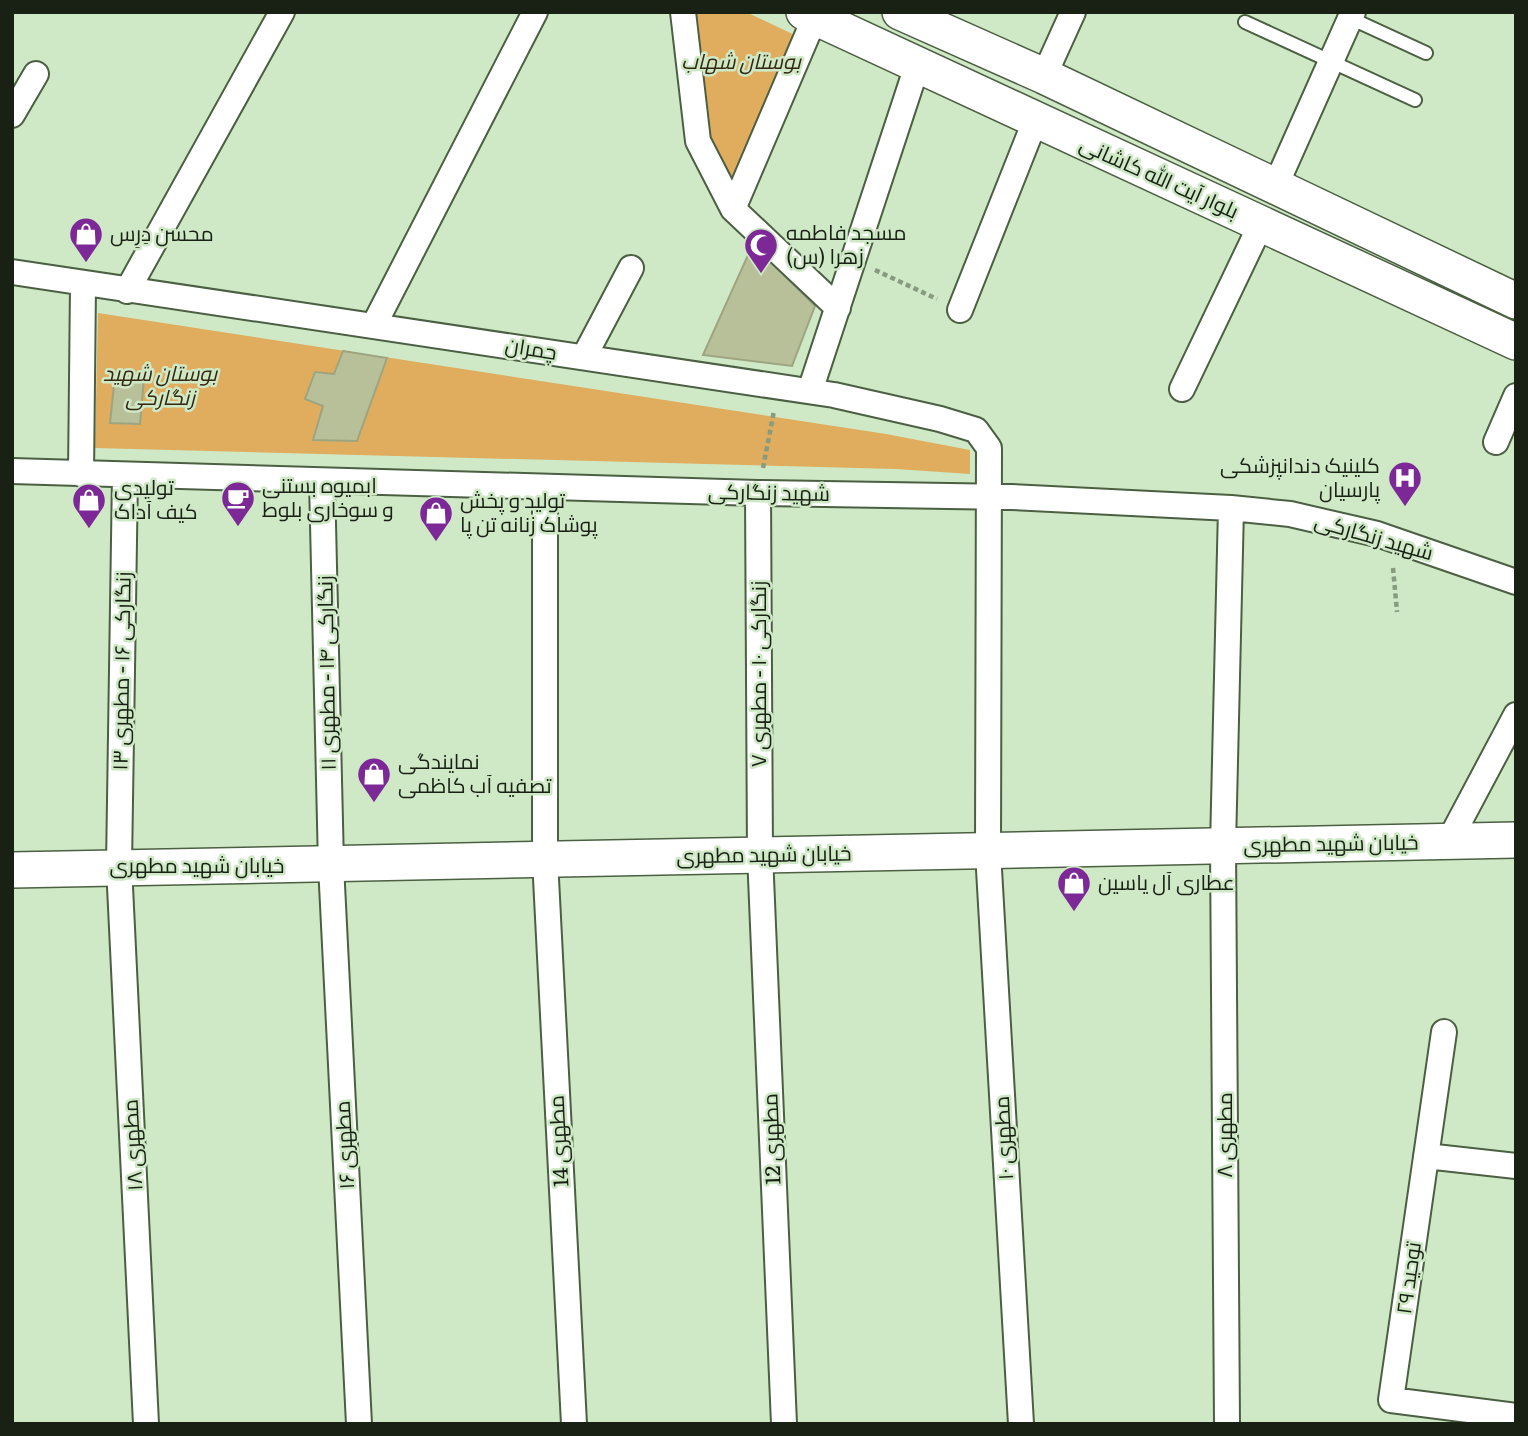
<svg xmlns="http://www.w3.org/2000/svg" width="1528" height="1436" font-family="Literata,Cairo,serif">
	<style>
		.green { fill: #dfad5d }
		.building { fill: #b8c09a; stroke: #9da580; stroke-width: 2 }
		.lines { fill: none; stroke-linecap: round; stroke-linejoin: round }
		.service-casing { stroke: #4b5f42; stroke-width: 16 }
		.minor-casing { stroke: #4b5f42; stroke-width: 28 }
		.secondary-casing { stroke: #4b5f42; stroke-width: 38 }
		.path { stroke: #889b81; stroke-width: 4.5; stroke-dasharray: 5 3.5; stroke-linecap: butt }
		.service { stroke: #fff; stroke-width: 12 }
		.minor { stroke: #fff; stroke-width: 24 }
		.secondary { stroke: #fff; stroke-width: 35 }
		.labels { text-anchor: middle; stroke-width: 5; stroke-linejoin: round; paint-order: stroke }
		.park-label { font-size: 21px; font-style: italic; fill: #352813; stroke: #cfe8c6 }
		.street-label { font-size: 21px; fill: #192115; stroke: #cfe8c6 }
		.poi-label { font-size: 21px; fill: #192115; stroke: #cfe8c6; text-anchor: start }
	</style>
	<rect width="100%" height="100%" fill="#cfe8c6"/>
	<path class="green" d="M 692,12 L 746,12 L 803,39 L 738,183 L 706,145 Z
		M 98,313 L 886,434 L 970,450 L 970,474 L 896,469 L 95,448 Z"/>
	<path class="building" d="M 753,244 L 815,306 L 792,366 L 703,355 Z
		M 343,351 L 387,358 L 357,441 L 313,440 L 323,406 L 305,399 L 315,372 L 334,374 Z
		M 115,376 L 144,378 L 140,424 L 110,423 Z"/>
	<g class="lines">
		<g class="service-casing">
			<path id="service" d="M 1350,18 L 1426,53
				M 1245,22 L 1415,100"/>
		</g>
		<g class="minor-casing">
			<path id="minor" d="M 683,12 L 698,141 L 733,209 L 838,308
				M 1044,76 L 1073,12
				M 12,115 L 36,74
				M 1275,187 L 1353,12
				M 733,209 L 815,17
				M 12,272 L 834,395 L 940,419 L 976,430 L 989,448 L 988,852 L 1021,1424
				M 127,291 L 282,12
				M 960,310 L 1035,121
				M 374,325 L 535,12
				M 584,357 L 631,268
				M 1182,389 L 1261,224
				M 810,391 L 917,66
				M 1496,442 L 1516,396
				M 12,471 L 758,493 L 1011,497 L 1231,508 L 1290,514 L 1377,534 L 1516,582
				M 81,474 L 83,285
				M 125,475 L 119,866 L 146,1424
				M 322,481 L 331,865 L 359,1424
				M 545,487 L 545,859 L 574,1424
				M 758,493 L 760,854 L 784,1424
				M 1448,843 L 1516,715
				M 1444,1032 L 1391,1400 L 1516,1416
				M 1426,1156 L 1516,1166
				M 1227,1424 L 1223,846 L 1231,508"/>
		</g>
		<g class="secondary-casing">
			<path id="secondary" d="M 804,12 L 1516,342
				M 900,12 L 1044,76 L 1516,301
				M 12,870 L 1516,840"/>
		</g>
		<path class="path" d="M 875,270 L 937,299
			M 763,468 L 774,411
			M 1393,568 L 1397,612"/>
		<use href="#service" class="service"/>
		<use href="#minor" class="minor"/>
		<use href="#secondary" class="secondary"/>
	</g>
	<defs>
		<g id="shop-pin" transform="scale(1.75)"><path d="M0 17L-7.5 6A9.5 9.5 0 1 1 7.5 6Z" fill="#7d2897" stroke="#cfe8c6"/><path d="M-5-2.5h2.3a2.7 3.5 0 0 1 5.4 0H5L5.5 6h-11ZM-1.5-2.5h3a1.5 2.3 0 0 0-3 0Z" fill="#fff"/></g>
		<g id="mosque-pin" transform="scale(1.75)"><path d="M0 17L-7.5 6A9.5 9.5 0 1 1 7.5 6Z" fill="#7d2897" stroke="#cfe8c6"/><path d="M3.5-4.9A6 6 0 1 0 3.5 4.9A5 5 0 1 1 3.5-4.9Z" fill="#fff"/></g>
		<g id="hospital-pin" transform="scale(1.75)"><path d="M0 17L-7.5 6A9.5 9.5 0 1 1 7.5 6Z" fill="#7d2897" stroke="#cfe8c6"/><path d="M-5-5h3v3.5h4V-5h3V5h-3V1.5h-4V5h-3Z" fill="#fff"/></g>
		<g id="cafe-pin" transform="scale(1.75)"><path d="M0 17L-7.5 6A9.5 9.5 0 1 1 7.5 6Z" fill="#7d2897" stroke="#cfe8c6"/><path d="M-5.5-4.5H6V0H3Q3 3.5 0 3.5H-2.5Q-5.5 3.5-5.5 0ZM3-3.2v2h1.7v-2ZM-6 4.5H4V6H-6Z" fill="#fff"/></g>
	</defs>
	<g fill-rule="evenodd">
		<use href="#shop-pin" x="86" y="234"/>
		<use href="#mosque-pin" x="761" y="245"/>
		<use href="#hospital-pin" x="1405" y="478"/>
		<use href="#cafe-pin" x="238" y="498"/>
		<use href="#shop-pin" x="89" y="500"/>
		<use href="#shop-pin" x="436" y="513"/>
		<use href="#shop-pin" x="374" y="774"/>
		<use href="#shop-pin" x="1074" y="883"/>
	</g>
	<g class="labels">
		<g class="park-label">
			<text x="741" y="69">بوستان شهاب</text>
			<text x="160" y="381">بوستان شهید<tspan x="160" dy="24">زنگارکی</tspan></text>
		</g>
		<g class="street-label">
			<text transform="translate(1159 178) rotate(24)" y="7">بلوار آیت الله کاشانی</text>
			<text transform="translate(531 349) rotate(9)" y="7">چمران</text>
			<text transform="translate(769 493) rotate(1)" y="7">شهید زنگارکی</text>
			<text transform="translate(1374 537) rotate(16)" y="7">شهید زنگارکی</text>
			<text transform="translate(122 671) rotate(-89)" y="7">زنگارکی ۱۶ - مطهری ۱۳</text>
			<text transform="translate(327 673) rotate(-91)" y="7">زنگارکی ۱۴ - مطهری ۱۱</text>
			<text transform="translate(759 674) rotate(-90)" y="7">زنگارکی ۱۰ - مطهری ۷</text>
			<text transform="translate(1331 844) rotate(-1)" y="7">خیابان شهید مطهری</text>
			<text transform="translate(764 855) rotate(-1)" y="7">خیابان شهید مطهری</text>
			<text x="197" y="873">خیابان شهید مطهری</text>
			<text transform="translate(1225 1135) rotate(-90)" y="7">مطهری ۸</text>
			<text transform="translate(1004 1138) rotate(-93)" y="7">مطهری ۱۰</text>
			<text transform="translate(772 1139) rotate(-92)" y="7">مطهری 12</text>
			<text transform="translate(559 1141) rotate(-93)" y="7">مطهری 14</text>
			<text transform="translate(133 1145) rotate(-93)" y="7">مطهری ۱۸</text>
			<text transform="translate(345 1145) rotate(-93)" y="7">مطهری ۱۶</text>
			<text transform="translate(1409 1278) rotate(-82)" y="7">توحید ۲۹</text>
		</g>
		<g class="poi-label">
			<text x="786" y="240">مسجد فاطمه<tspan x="786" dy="24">زهرا (س)</tspan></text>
			<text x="110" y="241">محسن دِرِس</text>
			<text x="1380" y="473" text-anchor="end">کلینیک دندانپزشکی<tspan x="1380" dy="24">پارسیان</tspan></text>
			<text x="262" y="493">ابمیوه بستنی<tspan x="262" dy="24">و ‌سوخاری بلوط</tspan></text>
			<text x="114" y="495">تولیدی<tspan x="114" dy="24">کیف آداک</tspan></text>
			<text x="460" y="508">تولید و پخش<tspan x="460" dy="24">پوشاک زنانه تن پا</tspan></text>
			<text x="398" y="769">نمایندگی<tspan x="398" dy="24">تصفیه آب کاظمی</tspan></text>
			<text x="1098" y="890">عطاری آل یاسین</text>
		</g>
	</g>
	<rect width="1528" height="1436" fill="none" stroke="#192115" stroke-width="28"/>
</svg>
